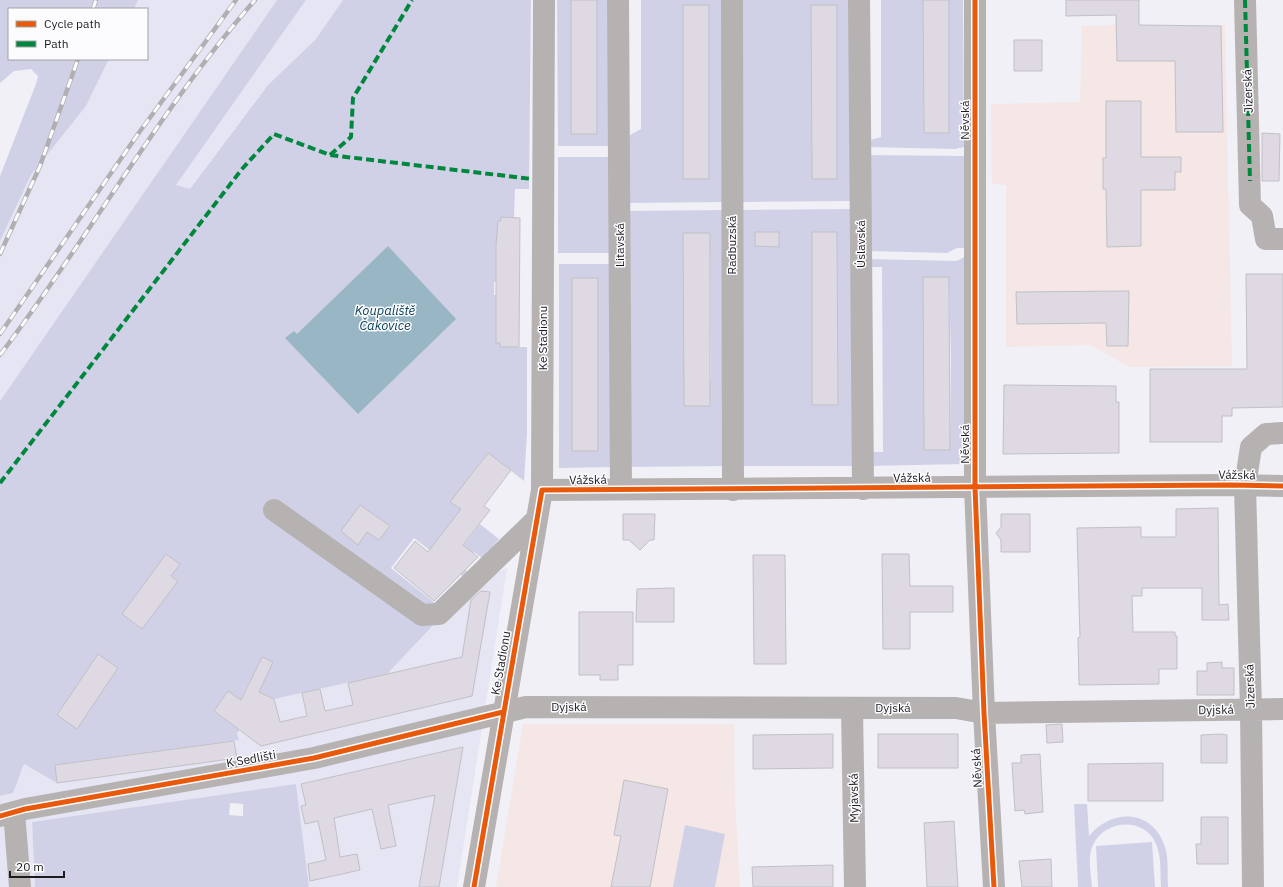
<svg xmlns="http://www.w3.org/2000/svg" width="1283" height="887" font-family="'IBM Plex Sans',sans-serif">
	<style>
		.built { fill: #e5e5f3 }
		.education { fill: #f4e7e5 }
		.green { fill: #d0d1e7; fill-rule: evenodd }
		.water { fill: #99b6c4 }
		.building { fill: #ded9e2; stroke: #c1c0c4 }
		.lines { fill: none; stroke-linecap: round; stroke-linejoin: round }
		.minor { stroke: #b7b2b2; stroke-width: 22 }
		.rail-casing { stroke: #b1afb2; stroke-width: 4.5 }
		.rail { stroke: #fcfcff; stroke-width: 3; stroke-dasharray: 9; stroke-linecap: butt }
		.quiet { stroke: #00873e; stroke-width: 4; stroke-dasharray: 8 4; stroke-linecap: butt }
		.cycleway-casing { stroke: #fcfcff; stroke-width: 8 }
		.cycleway { stroke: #e8590c; stroke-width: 5 }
		.labels { text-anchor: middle; stroke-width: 3; stroke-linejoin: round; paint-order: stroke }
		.street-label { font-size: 12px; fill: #1c1c20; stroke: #fcfcff }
		.water-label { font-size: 13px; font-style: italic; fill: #074357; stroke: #fcfcff }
	</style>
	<rect width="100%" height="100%" fill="#f0f0f6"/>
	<path class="built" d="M 138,0 L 277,0 L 0,401 L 0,241 L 31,175 L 86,106 L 109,59 L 147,59 L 147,9 L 134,9 Z
		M 306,0 L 343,0 L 315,40 L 268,85 L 190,189 L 176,185 Z
		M 507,568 L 457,887 L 309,887 L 296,785 L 32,822 L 35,887 L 0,887 L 0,796 L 13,792 L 24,764 L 57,783 L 55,765 L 239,740 L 233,716 L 250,680 L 262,686 L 259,692 L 302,693 L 387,674 L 475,583 Z"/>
	<path class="education" d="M 1225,24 L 1232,366 L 1129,367 L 1091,345 L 1006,347 L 1006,185 L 992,184 L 991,104 L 1080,102 L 1082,26 L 1116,25 L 1117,61 L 1175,61 L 1176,132 L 1223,132 L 1221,26 Z
		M 523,724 L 734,724 L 735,799 L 740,887 L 496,887 Z"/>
	<path class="green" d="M 0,0 L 138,0 L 134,9 L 9,9 L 9,59 L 109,59 L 86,106 L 31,175 L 0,241 L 0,176 L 36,84 L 38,76 L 31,69 L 14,71 L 0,83 Z
		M 277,0 L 306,0 L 176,185 L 190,189 L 268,85 L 315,40 L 343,0 L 531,0 L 529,189 L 515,189 L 514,217 L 501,217 L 501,221 L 498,221 L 501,282 L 494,282 L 494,295 L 501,295 L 496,321 L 496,343 L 500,343 L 501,347 L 527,347 L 527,433 L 524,481 L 488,453 L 451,501 L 461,509 L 434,545 L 453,559 L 480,524 L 499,539 L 470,573 L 482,558 L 474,552 L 462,567 L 469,573 L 465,578 L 414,538 L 391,568 L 446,612 L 387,674 L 274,699 L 259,692 L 262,686 L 250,680 L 233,716 L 245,722 L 237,733 L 239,740 L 55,765 L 57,783 L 24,764 L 13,793 L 0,796 L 0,401 Z
		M 557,0 L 571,0 L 571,134 L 597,134 L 597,0 L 612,0 L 612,146 L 558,146 Z
		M 641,0 L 725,0 L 725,202 L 625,203 L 625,138 L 641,129 ZM 683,5 L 709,6 L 709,179 L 683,179 Z
		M 739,0 L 853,0 L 854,201 L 739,202 ZM 811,5 L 837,5 L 837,179 L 812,178 Z
		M 881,0 L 923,0 L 924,133 L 949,133 L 949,0 L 963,0 L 964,147 L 955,149 L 867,147 L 867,141 L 881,137 Z
		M 867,155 L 964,156 L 964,248 L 957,248 L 947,253 L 867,251 Z
		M 558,157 L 613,157 L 613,253 L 558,253 Z
		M 854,209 L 855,466 L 738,466 L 738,210 ZM 755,232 L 779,232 L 779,247 L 755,246 ZM 812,233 L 837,233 L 838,405 L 812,405 Z
		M 725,210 L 726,466 L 626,467 L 626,211 ZM 684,233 L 710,233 L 711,380 L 684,406 Z
		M 964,257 L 964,464 L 868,466 L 868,452 L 883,452 L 882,267 L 867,267 L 867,259 L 957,261 ZM 923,277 L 949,277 L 951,359 L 950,450 L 924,450 Z
		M 559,264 L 613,264 L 613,467 L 559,468 ZM 572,278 L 598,278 L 598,451 L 572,451 Z
		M 296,784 L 309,887 L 35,887 L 32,822 ZM 230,803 L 243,804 L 243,816 L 229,815 Z
		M 1074,804 L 1087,804 L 1089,836 C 1112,808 1153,809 1165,847 C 1169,859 1167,874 1168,887 L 1161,887 C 1160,874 1162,857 1156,844 C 1145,817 1105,819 1093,845 C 1087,857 1091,874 1092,887 L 1078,887 Z
		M 685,825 L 725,834 L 715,887 L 673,887 Z
		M 1152,842 L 1155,887 L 1098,887 L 1096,846 Z"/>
	<path class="water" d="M 388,246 L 456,319 L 358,414 L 285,338 L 294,331 L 297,334 Z"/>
	<path class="building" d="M 571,0 L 597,0 L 597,134 L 571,134 Z
		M 923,0 L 949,0 L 949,133 L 924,133 Z
		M 1066,0 L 1139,0 L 1139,25 L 1221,26 L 1223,132 L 1176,132 L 1175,61 L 1117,61 L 1116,15 L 1066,16 Z
		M 683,5 L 709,5 L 709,179 L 683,179 Z
		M 811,5 L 837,5 L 837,179 L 812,179 Z
		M 1014,40 L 1042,40 L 1042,71 L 1014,71 Z
		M 1106,101 L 1141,101 L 1141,157 L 1181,157 L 1181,172 L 1175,172 L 1175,190 L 1141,190 L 1141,246 L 1107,247 L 1106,189 L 1103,189 L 1103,158 L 1106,158 Z
		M 1262,133 L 1280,134 L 1279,181 L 1262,181 Z
		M 501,217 L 520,218 L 519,347 L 500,347 L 500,343 L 496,343 L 496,245 L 498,221 L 501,221 Z
		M 755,232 L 779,232 L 779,247 L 755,246 Z
		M 812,232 L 837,232 L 838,405 L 812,405 Z
		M 683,233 L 710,233 L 710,406 L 684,406 Z
		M 1246,274 L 1283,274 L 1283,407 L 1232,408 L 1232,416 L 1222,416 L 1222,442 L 1150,442 L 1150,369 L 1247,369 Z
		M 923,277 L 949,277 L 950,450 L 924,450 Z
		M 572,278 L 598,278 L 598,451 L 572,451 Z
		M 1129,291 L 1128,346 L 1107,346 L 1106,323 L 1017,324 L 1016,292 Z
		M 1004,385 L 1116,386 L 1116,402 L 1119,402 L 1119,453 L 1003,454 Z
		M 488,453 L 511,470 L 484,506 L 490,510 L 463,545 L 478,557 L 434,601 L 394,568 L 415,541 L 428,552 L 461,509 L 450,502 Z
		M 360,505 L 390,526 L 379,540 L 367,532 L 358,545 L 341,531 Z
		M 1218,508 L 1219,605 L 1228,604 L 1229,620 L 1202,620 L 1202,588 L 1142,588 L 1142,596 L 1132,596 L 1133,632 L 1175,632 L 1175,636 L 1177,636 L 1177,669 L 1159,669 L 1159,684 L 1079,685 L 1078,638 L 1080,637 L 1077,528 L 1141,527 L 1141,537 L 1176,537 L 1176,509 Z
		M 623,514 L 655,514 L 654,540 L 650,540 L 640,550 L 629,540 L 623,540 Z
		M 1001,514 L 1030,514 L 1030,552 L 1001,552 L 1001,540 L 996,533 L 1001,527 Z
		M 166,554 L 180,564 L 171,576 L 178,581 L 142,629 L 122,614 Z
		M 882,554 L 909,554 L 910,586 L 953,586 L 953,612 L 910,612 L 910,649 L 883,649 Z
		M 753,555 L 785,555 L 786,664 L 754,664 Z
		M 674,588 L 674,622 L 636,622 L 637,589 Z
		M 481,591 L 490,592 L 472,696 L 261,746 L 214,711 L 228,691 L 241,700 L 262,657 L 273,662 L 259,692 L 274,699 L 280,722 L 307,716 L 302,693 L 320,689 L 325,711 L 353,705 L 348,683 L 462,657 L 471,600 Z
		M 579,612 L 633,612 L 633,665 L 618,665 L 618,680 L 600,680 L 600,675 L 579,675 Z
		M 98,654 L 118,668 L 77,729 L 57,715 Z
		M 1222,662 L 1222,668 L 1234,668 L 1234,695 L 1197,695 L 1197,671 L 1207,671 L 1207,663 Z
		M 1062,724 L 1063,742 L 1047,743 L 1046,725 Z
		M 833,734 L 833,768 L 753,769 L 753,735 Z
		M 878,734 L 958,734 L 958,768 L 878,768 Z
		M 1221,734 L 1227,735 L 1227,763 L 1201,763 L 1201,735 Z
		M 234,741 L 237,758 L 57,783 L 55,765 Z
		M 463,747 L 439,887 L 419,887 L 435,795 L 388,805 L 396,846 L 381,849 L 372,809 L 334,818 L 340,857 L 357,854 L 360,870 L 310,881 L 308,864 L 326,860 L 318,821 L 305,824 L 301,806 L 306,805 L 301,784 Z
		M 1040,754 L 1043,812 L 1025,814 L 1024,810 L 1015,811 L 1012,763 L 1021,763 L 1021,755 Z
		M 1163,763 L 1163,801 L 1088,801 L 1088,764 Z
		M 624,780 L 668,789 L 650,887 L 611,887 L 621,836 L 614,835 Z
		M 1201,817 L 1228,817 L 1228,864 L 1197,864 L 1196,844 L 1201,844 Z
		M 954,821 L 958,887 L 927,887 L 924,823 Z
		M 1051,859 L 1052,887 L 1022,887 L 1019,861 Z
		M 833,865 L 833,887 L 753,887 L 752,867 Z"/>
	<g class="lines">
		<path class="minor" d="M 618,0 L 621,489
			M 732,0 L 733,490
			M 859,0 L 863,489
			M 975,0 L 975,487 L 984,713 L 994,887
			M 1245,0 L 1250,205 L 1262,216 L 1266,239 L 1283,239
			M 542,490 L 1230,485 L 1283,486
			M 274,510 L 422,615 L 439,614 L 537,519
			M 852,709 L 855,887
			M 14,812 L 20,887
			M 0,816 L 25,809 L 314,758 L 526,707 L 956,708 L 984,713 L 1283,709
			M 474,887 L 542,490 L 544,0
			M 1253,887 L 1251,710 L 1245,486 L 1251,447 L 1266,434 L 1283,433"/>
		<g class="rail-casing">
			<path id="rail" d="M 93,9 L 96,0
				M 0,254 L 40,166 L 78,59
				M 0,334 L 138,134 L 236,0
				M 0,355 C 88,239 159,110 255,0"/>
		</g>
		<use href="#rail" class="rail"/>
		<path class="quiet" d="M 1245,0 L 1250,181
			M 330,155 L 351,137 L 353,98 L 412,0
			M 0,483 L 242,169 L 274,134 L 330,155 L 532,179"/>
		<g class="cycleway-casing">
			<path id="cycleway" d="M 975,0 L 975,487 L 984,713 L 994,887
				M 0,816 L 25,809 L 314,758 L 503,712
				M 474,887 L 542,490 L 1230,485 L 1283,486"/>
		</g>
		<use href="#cycleway" class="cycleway"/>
	</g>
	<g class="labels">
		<g class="street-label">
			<text transform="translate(1248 91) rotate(-92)" y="4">Jizerská</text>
			<text transform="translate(965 120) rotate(-90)" y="4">Něvská</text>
			<text transform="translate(861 244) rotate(-90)" y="4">Úslavská</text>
			<text transform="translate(620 245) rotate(-90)" y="4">Litavská</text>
			<text transform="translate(732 245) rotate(-90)" y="4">Radbuzská</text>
			<text transform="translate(543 338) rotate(-90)" y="4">Ke Stadionu</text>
			<text transform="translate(965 444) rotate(-90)" y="4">Něvská</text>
			<text transform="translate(1237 475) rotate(1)" y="4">Vážská</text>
			<text transform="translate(912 478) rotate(-1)" y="4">Vážská</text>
			<text transform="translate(588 480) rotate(-1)" y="4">Vážská</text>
			<text transform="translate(501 663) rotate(-80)" y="4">Ke Stadionu</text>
			<text transform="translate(1250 686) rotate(-92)" y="4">Jizerská</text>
			<text x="569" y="711">Dyjská</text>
			<text x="893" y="712">Dyjská</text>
			<text transform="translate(1216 710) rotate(-1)" y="4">Dyjská</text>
			<text transform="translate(251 759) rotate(-10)" y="4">K Sedlišti</text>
			<text transform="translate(977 768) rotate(-93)" y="4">Něvská</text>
			<text transform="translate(854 798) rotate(-91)" y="4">Myjavská</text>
		</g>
		<g class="water-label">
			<text x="385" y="315">Koupaliště<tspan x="385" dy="15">Čakovice</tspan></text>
		</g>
	</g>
	<rect x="8" y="8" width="140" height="52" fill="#fcfcff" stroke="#a2a2a6"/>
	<rect x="16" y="21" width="20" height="6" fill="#e8590c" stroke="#a2a2a6"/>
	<text x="44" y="28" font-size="12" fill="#1c1c20">Cycle path</text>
	<rect x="16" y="41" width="20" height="6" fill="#00873e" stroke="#a2a2a6"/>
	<text x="44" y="48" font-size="12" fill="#1c1c20">Path</text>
	<path d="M10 871v6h54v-6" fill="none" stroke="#1c1c20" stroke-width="2"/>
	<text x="16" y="871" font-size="12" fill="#1c1c20" stroke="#fcfcff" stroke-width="3" paint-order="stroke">20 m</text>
</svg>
